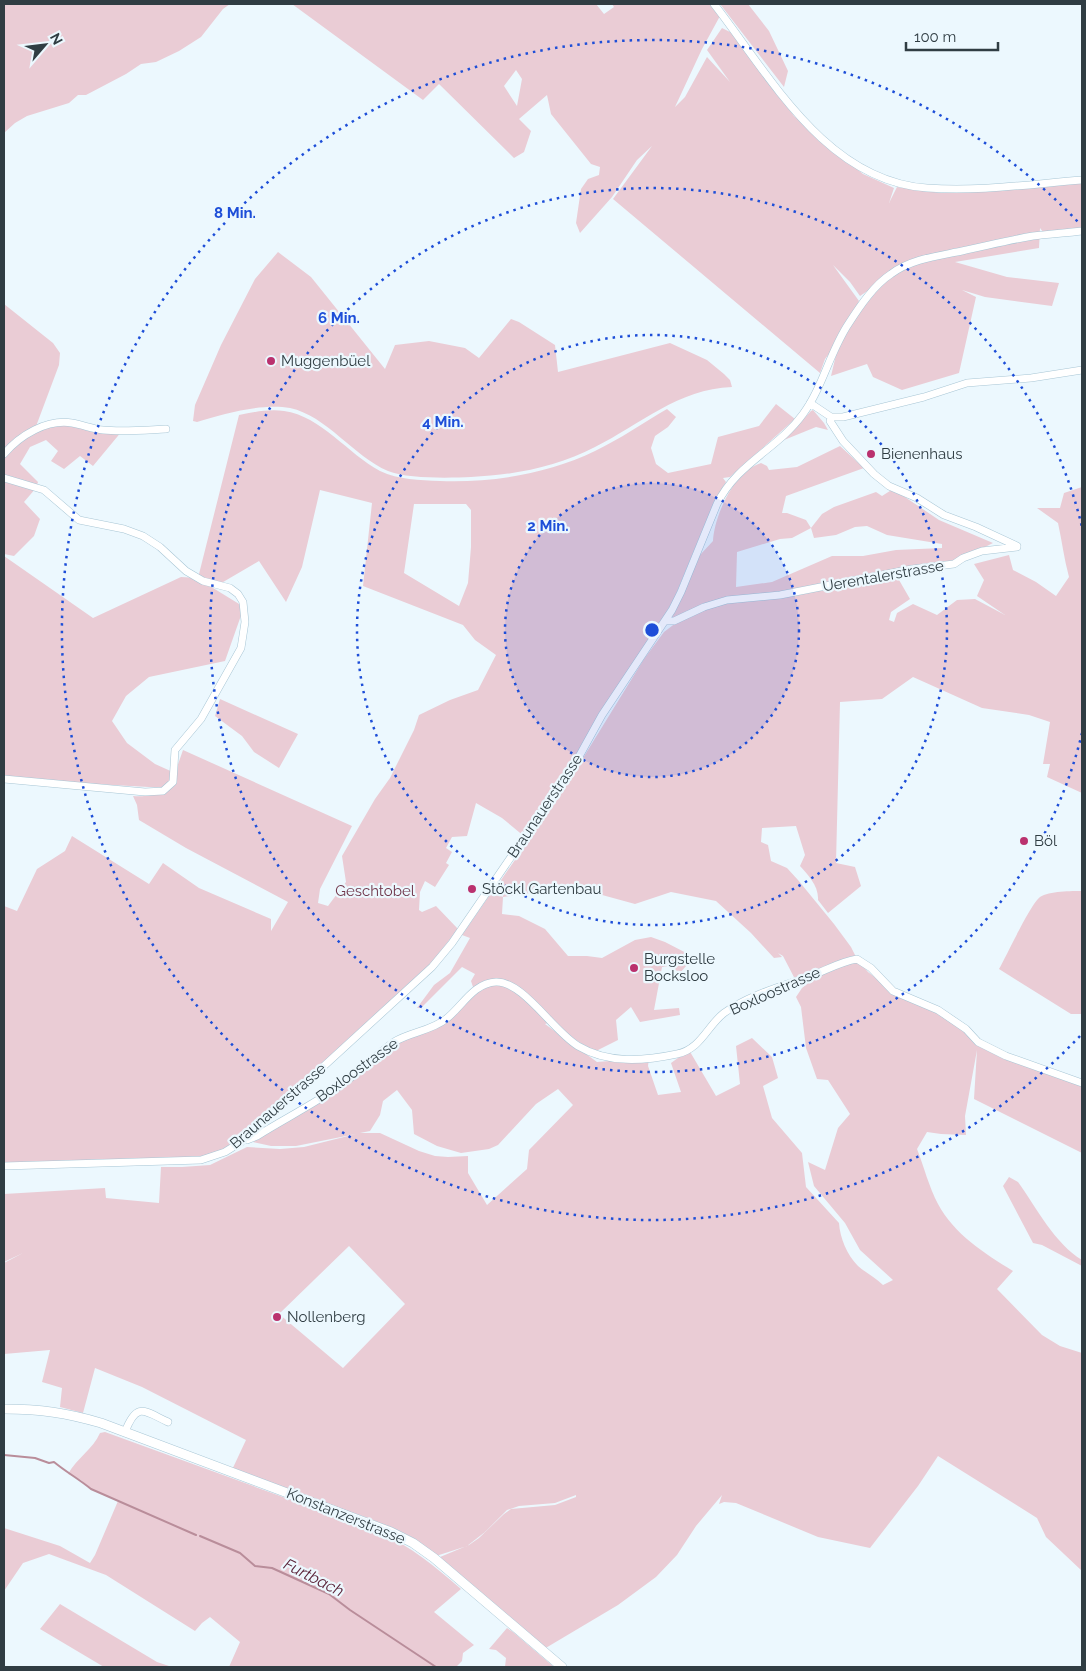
<svg xmlns="http://www.w3.org/2000/svg" width="1086" height="1671" font-family="Raleway,sans-serif">
	<style>
		.green { fill: #eaccd5; fill-rule: evenodd }
		.lines { fill: none; stroke-linecap: round; stroke-linejoin: round }
		.stream { stroke: #b98d9a; stroke-width: 2 }
		.minor-casing { stroke: #a8c6d5; stroke-width: 8 }
		.major-casing { stroke: #a8c6d5; stroke-width: 10 }
		.minor { stroke: #fff; stroke-width: 7 }
		.major { stroke: #fff; stroke-width: 9 }
		.ring { fill: none; stroke: #1d4ed8; stroke-width: 2.5; stroke-dasharray: 2.5 5 }
		.poi-dot { fill: #ba316e; stroke: #ecf8fe; stroke-width: 2 }
		.labels { text-anchor: middle; stroke-width: 4.5; stroke-linejoin: round; paint-order: stroke }
		.poi-label { font-size: 15px; fill: #303d43; stroke: #ecf8fe; text-anchor: start }
		.street-label { font-size: 15px; fill: #303d43; stroke: #ecf8fe }
		.park-label { font-size: 15px; fill: #70364b; stroke: #ecf8fe }
		.water-label { font-size: 16px; font-style: italic; fill: #5a2238; stroke: #ecf8fe }
		.centre { fill: #1d4ed8; stroke: #ecf8fe; stroke-width: 2.5 }
		.ring-label { font-size: 15px; text-anchor: middle; font-weight: bold; fill: #1d4ed8; stroke: #ecf8fe; stroke-width: 4.5; stroke-linejoin: round; paint-order: stroke }
	</style>
	<rect width="100%" height="100%" fill="#ecf8fe"/>
	<path class="green" d="M 4,4 L 230,4 L 223,9 L 201,37 L 179,51 L 156,62 L 141,64 L 126,74 L 86,95 L 78,95 L 69,103 L 27,116 L 15,123 L 4,133 Z
		M 292,4 L 596,4 L 604,14 L 614,7 L 612,4 L 711,4 L 720,16 L 702,49 L 675,107 L 685,97 L 707,57 L 730,82 L 707,50 L 722,28 L 732,33 L 794,116 L 863,174 L 894,188 L 889,203 L 897,187 L 941,193 L 1004,190 L 1082,183 L 1082,228 L 1043,232 L 1040,228 L 1039,248 L 955,262 L 1007,277 L 1059,283 L 1052,306 L 985,297 L 962,290 L 976,297 L 959,373 L 902,390 L 873,377 L 867,364 L 831,376 L 836,355 L 852,321 L 886,280 L 882,281 L 860,296 L 850,282 L 833,265 L 859,301 L 839,341 L 825,359 L 820,373 L 613,199 L 652,146 L 637,160 L 612,197 L 580,233 L 576,223 L 581,189 L 588,179 L 599,175 L 600,167 L 591,164 L 551,114 L 547,95 L 519,119 L 531,131 L 524,152 L 514,158 L 439,84 L 423,100 ZM 516,70 L 522,79 L 517,106 L 504,86 Z
		M 720,4 L 748,4 L 769,31 L 788,71 L 784,87 Z
		M 278,252 L 311,277 L 385,369 L 395,345 L 429,341 L 465,348 L 479,358 L 511,319 L 519,322 L 555,345 L 558,372 L 670,343 L 707,360 L 724,374 L 730,380 L 732,387 C 678,389 641,424 595,447 C 557,467 514,475 471,477 C 450,478 407,479 388,471 C 353,456 327,416 290,408 C 261,403 224,414 197,422 L 193,421 L 195,405 L 221,345 L 255,279 Z
		M 4,304 L 53,343 L 60,353 L 59,365 L 35,429 L 54,424 L 122,431 L 93,466 L 80,456 L 64,469 L 51,461 L 58,451 L 46,440 L 30,447 L 20,464 L 38,482 L 36,488 L 24,502 L 40,519 L 34,536 L 14,556 L 4,554 Z
		M 776,404 L 795,419 L 730,477 L 723,478 L 726,482 L 714,502 L 674,599 L 635,665 L 525,837 L 502,818 L 476,803 L 467,836 L 452,837 L 446,848 L 452,852 L 446,863 L 449,865 L 435,887 L 425,881 L 420,892 L 419,910 L 422,912 L 436,906 L 458,929 L 430,965 L 233,1144 L 212,1155 L 184,1158 L 117,1159 L 4,1163 L 4,906 L 17,911 L 37,869 L 65,851 L 72,836 L 149,884 L 163,863 L 199,888 L 271,919 L 271,931 L 288,902 L 186,848 L 139,820 L 137,805 L 133,796 C 145,797 156,795 167,788 L 4,779 L 4,556 L 93,618 L 181,577 L 198,578 L 239,415 C 254,412 269,409 284,411 C 321,416 348,454 380,471 C 399,480 419,480 440,481 C 491,483 548,474 595,451 C 620,439 643,423 667,409 L 676,417 L 668,427 L 655,436 L 651,448 L 656,464 L 668,473 L 711,464 L 718,437 L 759,426 ZM 320,490 L 372,503 L 363,586 L 463,625 L 475,640 L 496,655 L 478,690 L 450,700 L 419,715 L 414,730 L 390,778 L 375,799 L 342,856 L 346,882 L 328,906 L 318,903 L 320,889 L 352,826 L 183,750 L 175,773 L 155,764 L 127,743 L 112,721 L 126,696 L 149,677 L 225,661 L 244,607 L 200,580 L 218,585 L 259,561 L 286,602 L 302,567 ZM 414,504 L 466,504 L 471,510 L 471,547 L 468,583 L 459,606 L 404,573 Z
		M 813,410 L 824,423 L 828,430 L 816,427 L 784,440 L 811,411 Z
		M 840,446 L 864,468 L 786,496 L 782,513 L 787,513 L 806,520 L 811,528 L 822,514 L 834,507 L 876,492 L 882,496 L 893,489 L 939,520 L 993,543 L 955,562 L 869,575 L 704,606 L 895,573 L 910,599 L 891,612 L 889,620 L 894,622 L 897,613 L 913,604 L 937,615 L 957,600 L 975,599 L 1005,615 L 977,596 L 984,580 L 974,564 L 1009,555 L 1013,570 L 1036,582 L 1056,596 L 1069,577 C 1064,559 1062,541 1058,523 L 1037,508 L 1060,508 L 1064,493 L 1082,487 L 1082,793 L 1047,777 L 1050,764 L 1043,764 L 1050,722 L 1029,715 L 982,708 L 913,677 L 882,699 L 840,702 L 836,863 L 855,867 L 861,886 L 828,913 L 818,900 C 819,886 808,875 800,866 L 805,855 L 796,826 L 762,828 L 761,842 L 768,845 L 771,861 L 787,868 L 798,880 L 834,924 L 851,947 L 857,959 L 868,972 L 893,991 L 938,1010 L 978,1042 L 1082,1083 L 1082,1153 L 974,1099 L 977,1050 L 965,1116 L 966,1135 L 941,1134 L 927,1132 L 917,1149 C 924,1167 929,1187 938,1204 C 954,1234 984,1253 1013,1271 L 997,1289 L 1042,1335 L 1060,1346 L 1082,1353 L 1082,1571 L 1046,1537 L 1037,1518 L 938,1456 L 918,1486 L 870,1548 L 818,1537 L 736,1503 L 724,1502 L 719,1504 L 722,1495 L 696,1526 L 677,1555 L 656,1577 L 618,1605 L 544,1649 L 441,1560 L 440,1557 L 469,1545 L 479,1538 L 504,1514 L 511,1509 L 555,1505 L 576,1497 L 576,1495 L 555,1503 L 519,1506 L 507,1510 L 485,1532 L 467,1546 L 436,1556 L 397,1530 L 368,1518 L 231,1472 L 246,1440 L 142,1387 L 95,1368 L 83,1413 L 60,1407 L 62,1388 L 42,1382 L 50,1350 L 4,1354 L 4,1263 L 23,1253 L 4,1262 L 4,1194 L 105,1188 L 106,1198 L 159,1203 L 161,1167 L 182,1167 L 210,1165 L 247,1147 L 280,1149 L 304,1147 L 356,1134 L 296,1146 L 271,1146 L 253,1142 L 399,1041 L 438,1027 L 475,993 L 471,981 L 475,974 L 462,967 L 421,1008 L 417,1008 L 434,985 L 450,973 L 470,938 L 462,935 L 489,896 L 496,893 L 503,897 L 501,880 L 559,797 L 644,659 L 664,632 L 685,616 L 675,619 L 672,617 L 700,555 L 713,541 C 714,519 729,485 747,470 C 751,467 756,465 761,463 L 767,466 L 769,470 L 797,467 ZM 867,526 L 887,535 L 942,544 L 942,548 L 896,550 L 863,556 L 832,556 L 772,582 L 736,587 L 737,552 L 780,539 L 792,538 L 811,528 L 814,538 L 836,535 L 855,527 ZM 573,887 L 635,904 L 671,892 L 716,901 L 751,933 L 774,958 L 782,957 L 778,953 L 783,956 L 796,981 L 818,975 L 802,988 L 796,997 L 801,1007 L 806,1048 L 817,1079 L 828,1080 L 850,1114 L 838,1128 L 825,1170 L 808,1162 L 814,1186 L 845,1223 L 860,1250 L 893,1280 L 883,1285 C 875,1277 866,1273 858,1266 C 847,1255 840,1238 839,1223 L 806,1187 L 802,1153 L 772,1118 L 763,1086 L 778,1078 L 772,1057 L 752,1038 L 736,1046 L 740,1084 L 716,1096 L 689,1050 L 671,1063 L 681,1092 L 658,1095 L 648,1066 L 649,1058 L 597,1062 L 545,1024 L 548,1023 L 529,1004 C 552,1019 568,1039 596,1051 L 618,1040 L 616,1020 L 631,1007 L 640,1022 L 680,1015 L 679,1008 L 654,1010 L 662,967 L 670,966 L 680,973 L 694,957 L 665,942 L 651,937 L 635,940 L 602,958 L 587,956 L 568,956 L 545,929 L 519,916 L 502,914 L 503,897 ZM 558,1089 L 573,1105 L 529,1150 L 527,1169 L 487,1205 L 468,1173 L 468,1156 L 448,1157 L 435,1156 L 419,1151 L 380,1133 L 360,1133 L 370,1131 L 380,1115 L 383,1101 L 397,1090 L 412,1110 L 414,1134 L 437,1146 L 461,1153 L 489,1149 L 498,1145 L 536,1104 ZM 349,1246 L 405,1304 L 343,1368 L 279,1314 Z
		M 220,699 L 298,734 L 279,768 L 254,752 L 242,736 L 215,716 Z
		M 1082,891 L 1082,1014 L 1071,1014 L 999,969 C 1007,955 1030,905 1040,897 C 1049,891 1072,891 1082,891 Z
		M 1009,1177 L 1018,1182 C 1036,1207 1055,1244 1082,1260 L 1082,1266 L 1042,1245 L 1033,1243 L 1003,1186 Z
		M 105,1432 L 379,1532 C 412,1547 434,1566 461,1589 L 434,1612 L 474,1645 L 463,1653 L 462,1661 L 456,1667 L 229,1667 L 240,1642 L 210,1617 L 202,1623 L 195,1631 L 106,1575 L 49,1554 L 23,1563 L 4,1591 L 4,1528 L 60,1546 L 90,1563 L 95,1555 L 118,1501 L 91,1489 L 81,1480 L 68,1474 C 77,1458 93,1449 100,1433 Z
		M 60,1604 L 157,1662 L 172,1667 L 104,1667 L 40,1629 Z
		M 507,1628 L 513,1632 L 554,1667 L 505,1667 L 506,1658 L 496,1650 L 489,1649 Z"/>
	<g class="lines">
		<path class="stream" d="M 4,1455 L 35,1458 L 49,1463 L 54,1462 C 66,1472 79,1479 91,1489 L 196,1535
			M 200,1536 L 240,1553 L 255,1566 L 272,1568 L 329,1594 L 350,1610 L 436,1667"/>
		<g class="minor-casing">
			<path id="minor" d="M 714,4 C 770,76 826,181 927,188 C 978,192 1031,184 1082,180
				M 810,403 L 831,417 L 843,417 L 924,397 L 967,383 L 1031,378 L 1082,370
				M 831,417 L 830,421 L 843,441 L 874,474 L 889,486 L 917,498 L 944,515 L 976,527 L 1017,546
				M 4,454 C 20,435 47,419 72,423 C 83,425 93,429 103,430 C 123,432 145,430 166,429
				M 4,478 L 44,490 L 79,520 L 124,529 L 143,536 L 160,547 L 186,571 L 203,581 L 230,588 L 238,594 L 243,602 L 245,622 L 241,648 L 201,719 L 175,750 L 173,782 L 163,791 L 145,792 L 4,779
				M 665,621 L 674,621 L 704,607 L 727,600 L 780,595 L 912,569 L 954,564 L 963,558 L 982,551 L 1017,547
				M 245,1138 L 247,1140 L 257,1136 C 284,1119 314,1104 341,1085 C 360,1072 375,1055 394,1042 C 410,1032 431,1031 446,1019 C 462,1007 473,983 496,982 C 523,981 553,1031 578,1046 C 608,1064 644,1061 677,1054 C 701,1049 707,1026 724,1013 C 749,995 780,987 808,977 C 825,971 839,962 857,959 L 871,968 L 893,991 L 938,1010 L 966,1029 L 978,1042 L 1006,1056 L 1082,1083
				M 4,1166 L 201,1160 L 225,1152 L 241,1142 L 432,967 L 452,943 L 576,762 L 602,715 L 672,610 L 681,592 L 717,504 C 737,463 778,449 803,414 C 823,387 830,351 849,323 C 860,306 874,285 891,274 C 911,259 938,256 962,251 C 986,246 1009,240 1033,236 C 1049,234 1066,233 1082,231
				M 125,1432 C 137,1401 144,1411 168,1422"/>
		</g>
		<g class="major-casing">
			<path id="major" d="M 4,1409 C 40,1409 67,1413 101,1423 L 391,1532 L 413,1543 L 434,1558 L 562,1667"/>
		</g>
		<use href="#minor" class="minor"/>
		<use href="#major" class="major"/>
	</g>
	<circle cx="652" cy="630" r="147" fill="#1d4ed8" fill-opacity=".12"/>
	<g class="ring">
		<circle cx="652" cy="630" r="147"/>
		<circle cx="652" cy="630" r="295"/>
		<path d="M1082 733A442 442 0 1 1 1082 527"/>
		<path d="M1080 1036A590 590 0 1 1 1080 224"/>
	</g>
	<g class="poi-dot">
		<circle cx="271" cy="361" r="5"/>
		<circle cx="871" cy="454" r="5"/>
		<circle cx="1024" cy="841" r="5"/>
		<circle cx="472" cy="889" r="5"/>
		<circle cx="634" cy="968" r="5"/>
		<circle cx="277" cy="1317" r="5"/>
	</g>
	<g class="labels">
		<g class="poi-label">
			<text x="281" y="366">Muggenbüel</text>
			<text x="881" y="459">Bienenhaus</text>
			<text x="1034" y="846">Böl</text>
			<text x="482" y="894">Stöckl Gartenbau</text>
			<text x="644" y="964">Burgstelle<tspan x="644" dy="17">Bocksloo</tspan></text>
			<text x="287" y="1322">Nollenberg</text>
		</g>
		<g class="street-label">
			<text transform="translate(883 576) rotate(-10)" y="5">Uerentalerstrasse</text>
			<text transform="translate(545 806) rotate(-56)" y="5">Braunauerstrasse</text>
			<text transform="translate(775 991) rotate(-24)" y="5">Boxloostrasse</text>
			<text transform="translate(357 1070) rotate(-36)" y="5">Boxloostrasse</text>
			<text transform="translate(278 1106) rotate(-41)" y="5">Braunauerstrasse</text>
			<text transform="translate(346 1516) rotate(22)" y="5">Konstanzerstrasse</text>
		</g>
		<g class="park-label">
			<text x="375" y="896">Geschtobel</text>
		</g>
		<g class="water-label">
			<text transform="translate(314 1577) rotate(27)" y="6">Furtbach</text>
		</g>
	</g>
	<circle cx="652" cy="630" r="8" class="centre"/>
	<g class="ring-label">
		<text x="235" y="218">8 Min.</text>
		<text x="339" y="323">6 Min.</text>
		<text x="443" y="427">4 Min.</text>
		<text x="548" y="531">2 Min.</text>
	</g>
	<rect width="1086" height="1671" fill="none" stroke="#303d43" stroke-width="10"/>
	<g transform="translate(45 45) rotate(62)" stroke="#ecf8fe" stroke-width="4" paint-order="stroke">
	<path d="M0-4L9 19L0 12L-9 19Z" fill="#303d43"/>
	<text y="-8" font-size="14" font-weight="bold" text-anchor="middle" fill="#303d43">N</text>
	</g>
	<path d="M906 42v8h92v-8" fill="none" stroke="#303d43" stroke-width="2.5"/>
	<text x="914" y="42" font-size="15" fill="#303d43" stroke="#ecf8fe" stroke-width="4" paint-order="stroke">100 m</text>
</svg>
